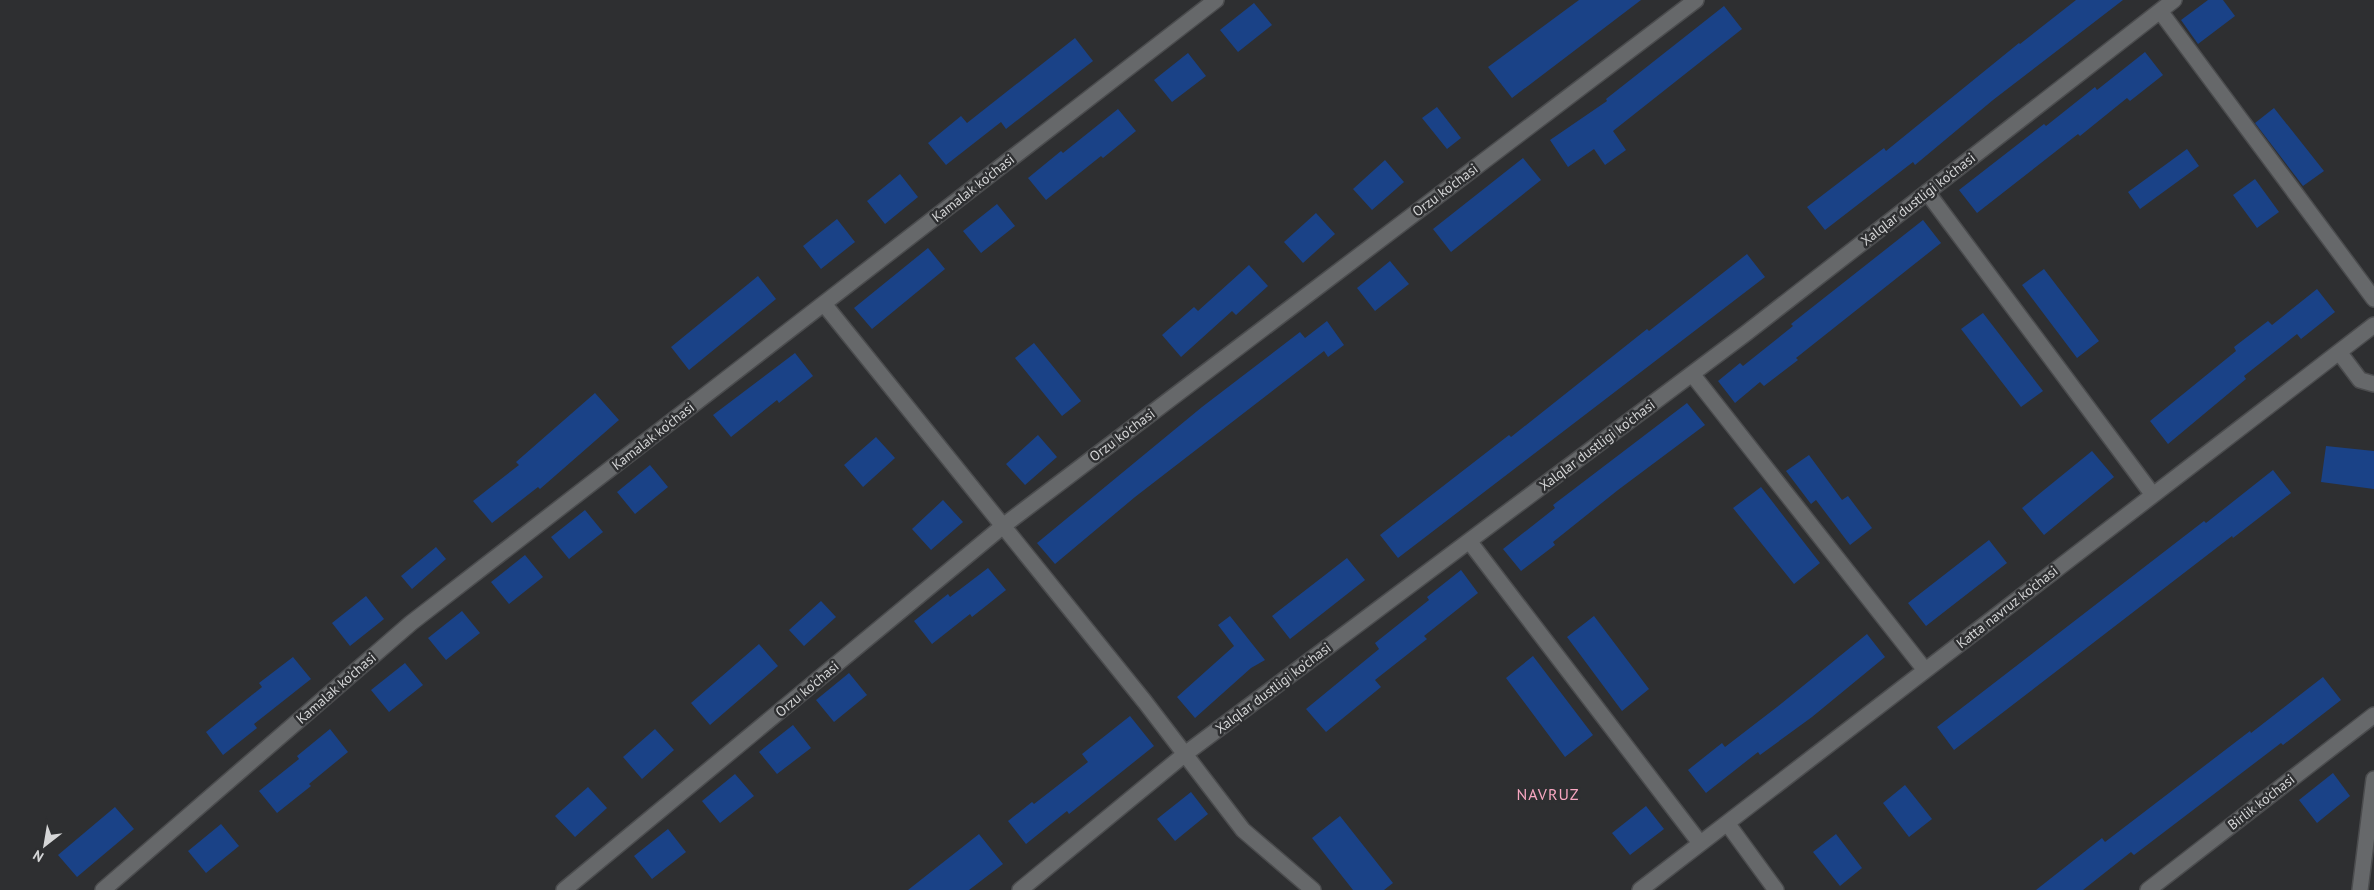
<svg xmlns="http://www.w3.org/2000/svg" width="2374" height="890" font-family="'PT Sans',sans-serif">
	<style>
		.building { fill: #1a4287 }
		.lines { fill: none; stroke-linecap: round; stroke-linejoin: round }
		.minor-casing { stroke: #4b4c4e; stroke-width: 18 }
		.minor { stroke: #66686a; stroke-width: 15 }
		.labels { text-anchor: middle; stroke-width: 5; stroke-linejoin: round; paint-order: stroke }
		.street-label { font-size: 14px; fill: #d5d6d7; stroke: #2e2f31 }
		.quarter-label { font-size: 16px; letter-spacing: 1px; fill: #f8a7c1; stroke: #2e2f31 }
	</style>
	<rect width="100%" height="100%" fill="#2e2f31"/>
	<path class="building" d="M 1579,0 L 1641,0 L 1512,98 L 1488,67 Z
		M 2076,0 L 2123,0 L 1993,100 L 1915,165 L 1913,162 L 1825,230 L 1807,207 L 1884,148 L 1886,151 L 2019,43 L 2020,44 Z
		M 2208,0 L 2223,0 L 2235,16 L 2198,44 L 2181,20 Z
		M 1254,3 L 1272,25 L 1238,52 L 1220,30 Z
		M 1724,6 L 1742,29 L 1613,131 L 1626,150 L 1605,165 L 1594,149 L 1568,167 L 1550,140 L 1607,101 L 1606,99 Z
		M 1075,38 L 1093,61 L 1006,129 L 1001,122 L 946,165 L 928,143 L 961,116 L 967,123 Z
		M 2145,52 L 2163,75 L 2130,101 L 2127,98 L 2080,136 L 2078,134 L 1977,213 L 1959,190 L 2044,124 L 2046,126 L 2095,87 L 2097,90 Z
		M 1188,53 L 1206,76 L 1172,102 L 1154,80 Z
		M 1437,107 L 1461,138 L 1447,149 L 1422,118 Z
		M 2274,108 L 2324,171 L 2303,186 L 2255,123 Z
		M 1118,109 L 1136,131 L 1103,158 L 1101,156 L 1046,200 L 1028,178 L 1061,151 L 1063,153 Z
		M 2187,149 L 2199,166 L 2140,209 L 2128,192 Z
		M 1523,158 L 1541,180 L 1451,252 L 1433,229 Z
		M 1385,160 L 1404,182 L 1372,210 L 1353,189 Z
		M 900,174 L 918,197 L 885,224 L 867,201 Z
		M 2255,179 L 2279,212 L 2257,228 L 2233,195 Z
		M 997,204 L 1015,226 L 981,253 L 963,231 Z
		M 1316,213 L 1335,234 L 1303,263 L 1284,242 Z
		M 837,219 L 855,242 L 821,269 L 803,246 Z
		M 1923,220 L 1941,243 L 1796,358 L 1798,360 L 1764,386 L 1760,382 L 1735,403 L 1718,381 L 1740,363 L 1743,366 L 1793,326 L 1791,324 Z
		M 928,248 L 945,269 L 872,329 L 854,308 Z
		M 1747,254 L 1765,277 L 1398,558 L 1380,535 L 1509,435 L 1511,437 L 1647,329 L 1649,331 Z
		M 1390,261 L 1409,284 L 1375,311 L 1357,288 Z
		M 1249,265 L 1268,286 L 1236,315 L 1232,311 L 1181,357 L 1162,335 L 1194,307 L 1198,311 Z
		M 2044,269 L 2099,341 L 2077,358 L 2022,285 Z
		M 758,276 L 776,299 L 689,370 L 671,347 Z
		M 2317,289 L 2335,312 L 2301,339 L 2297,334 L 2244,376 L 2246,379 L 2168,444 L 2150,421 L 2236,351 L 2234,347 L 2268,321 L 2272,325 Z
		M 1983,313 L 2043,391 L 2021,407 L 1961,329 Z
		M 1327,321 L 1344,345 L 1328,357 L 1324,351 L 1135,497 L 1055,564 L 1037,543 L 1202,407 L 1300,332 L 1305,338 Z
		M 1034,343 L 1081,401 L 1062,416 L 1015,358 Z
		M 795,353 L 813,376 L 779,403 L 777,400 L 731,437 L 713,415 Z
		M 595,393 L 619,420 L 540,489 L 538,487 L 492,523 L 473,501 L 519,465 L 516,462 Z
		M 1687,403 L 1705,425 L 1618,490 L 1553,542 L 1555,545 L 1521,571 L 1503,549 L 1555,508 L 1553,505 Z
		M 1038,435 L 1057,457 L 1025,485 L 1006,464 Z
		M 876,437 L 895,458 L 863,487 L 844,465 Z
		M 2326,446 L 2374,451 L 2374,489 L 2321,482 Z
		M 2092,451 L 2114,477 L 2044,535 L 2022,508 Z
		M 1809,455 L 1842,500 L 1848,496 L 1872,528 L 1850,545 L 1816,500 L 1811,504 L 1786,471 Z
		M 650,465 L 668,487 L 635,514 L 617,492 Z
		M 2273,470 L 2291,493 L 2233,538 L 2232,536 L 1954,750 L 1937,727 L 2204,521 L 2206,523 Z
		M 1761,487 L 1820,563 L 1794,584 L 1733,508 Z
		M 943,500 L 963,522 L 931,550 L 912,529 Z
		M 585,510 L 603,532 L 569,559 L 551,537 Z
		M 1989,540 L 2007,563 L 1926,626 L 1908,603 Z
		M 436,547 L 446,559 L 412,589 L 401,576 Z
		M 525,555 L 543,577 L 509,604 L 491,582 Z
		M 1347,558 L 1365,580 L 1290,639 L 1272,616 Z
		M 988,568 L 1006,590 L 972,617 L 970,614 L 932,644 L 914,621 L 948,594 L 950,597 Z
		M 1461,570 L 1478,593 L 1424,636 L 1427,639 L 1375,680 L 1381,687 L 1326,732 L 1306,709 L 1379,649 L 1375,643 L 1429,600 L 1427,597 Z
		M 366,596 L 384,619 L 350,646 L 332,623 Z
		M 821,601 L 836,617 L 804,646 L 789,630 Z
		M 462,611 L 480,633 L 446,660 L 428,638 Z
		M 1230,616 L 1265,660 L 1251,668 L 1195,718 L 1177,697 L 1234,646 L 1218,625 Z
		M 1594,616 L 1649,689 L 1622,711 L 1567,637 Z
		M 1867,634 L 1885,657 L 1812,717 L 1760,755 L 1758,752 L 1706,793 L 1688,770 L 1722,743 L 1725,747 L 1777,707 Z
		M 759,644 L 778,666 L 710,725 L 691,703 Z
		M 1533,656 L 1593,735 L 1565,757 L 1506,678 Z
		M 293,657 L 311,679 L 254,724 L 257,728 L 223,755 L 206,732 L 262,687 L 259,683 Z
		M 405,663 L 423,685 L 389,712 L 371,690 Z
		M 849,673 L 867,695 L 834,722 L 816,700 Z
		M 2323,677 L 2341,700 L 2283,745 L 2281,743 L 2134,855 L 2131,852 L 2083,890 L 2036,890 L 2102,838 L 2105,842 L 2250,731 L 2251,733 Z
		M 1130,716 L 1154,746 L 1069,814 L 1067,811 L 1026,844 L 1008,821 L 1032,802 L 1034,804 L 1088,762 L 1082,754 Z
		M 793,725 L 811,748 L 777,774 L 759,752 Z
		M 330,729 L 348,752 L 309,784 L 311,786 L 277,813 L 259,791 L 299,759 L 297,756 Z
		M 655,729 L 674,750 L 642,779 L 623,757 Z
		M 2333,773 L 2350,796 L 2317,823 L 2299,800 Z
		M 735,774 L 754,796 L 720,823 L 702,801 Z
		M 1905,785 L 1932,819 L 1909,837 L 1883,803 Z
		M 588,787 L 607,808 L 575,837 L 555,816 Z
		M 1191,792 L 1208,814 L 1175,841 L 1157,819 Z
		M 1646,806 L 1664,829 L 1630,855 L 1612,833 Z
		M 115,807 L 134,829 L 77,877 L 58,855 Z
		M 1340,816 L 1393,883 L 1384,890 L 1353,890 L 1312,838 Z
		M 221,824 L 239,846 L 206,873 L 188,851 Z
		M 668,829 L 686,852 L 652,879 L 634,856 Z
		M 979,834 L 1003,864 L 969,890 L 908,890 Z
		M 1836,834 L 1862,868 L 1840,886 L 1813,852 Z"/>
	<g class="lines">
		<g class="minor-casing">
			<path id="minor" d="M 2160,11 L 2374,299
				M 1927,192 L 2153,495
				M 824,304 L 1145,702 L 1243,830 L 1313,890
				M 2339,352 L 2360,380 L 2374,384
				M 1692,374 L 1925,670
				M 1469,541 L 1700,843
				M 1727,823 L 1776,890
				M 103,890 L 411,623 L 1216,0
				M 564,890 L 1003,526 L 1696,0
				M 1020,890 L 1185,754 L 1745,334 L 2174,0
				M 1640,890 L 2374,325
				M 2148,890 L 2374,715
				M 2360,890 L 2374,779"/>
		</g>
		<use href="#minor" class="minor"/>
	</g>
	<g class="labels">
		<g class="street-label">
			<text transform="translate(973 188) rotate(-38)" y="5">Kamalak ko'chasi</text>
			<text transform="translate(1445 190) rotate(-37)" y="5">Orzu ko'chasi</text>
			<text transform="translate(1918 199) rotate(-38)" y="5">Xalqlar dustligi ko'chasi</text>
			<text transform="translate(1122 435) rotate(-37)" y="5">Orzu ko'chasi</text>
			<text transform="translate(653 436) rotate(-38)" y="5">Kamalak ko'chasi</text>
			<text transform="translate(1597 445) rotate(-37)" y="5">Xalqlar dustligi ko'chasi</text>
			<text transform="translate(2007 607) rotate(-38)" y="5">Katta navruz ko'chasi</text>
			<text transform="translate(336 688) rotate(-41)" y="5">Kamalak ko'chasi</text>
			<text transform="translate(1273 688) rotate(-37)" y="5">Xalqlar dustligi ko'chasi</text>
			<text transform="translate(807 689) rotate(-40)" y="5">Orzu ko'chasi</text>
			<text transform="translate(2261 802) rotate(-38)" y="5">Birlik ko'chasi</text>
		</g>
		<g class="quarter-label">
			<text x="1548" y="800">NAVRUZ</text>
		</g>
	</g>
	<g transform="translate(45 845) rotate(211)" stroke="#2e2f31" stroke-width="4" paint-order="stroke">
	<path d="M0-4L9 19L0 12L-9 19Z" fill="#d5d6d7"/>
	<text y="-8" font-size="14" font-weight="bold" text-anchor="middle" fill="#d5d6d7">N</text>
	</g>
</svg>
